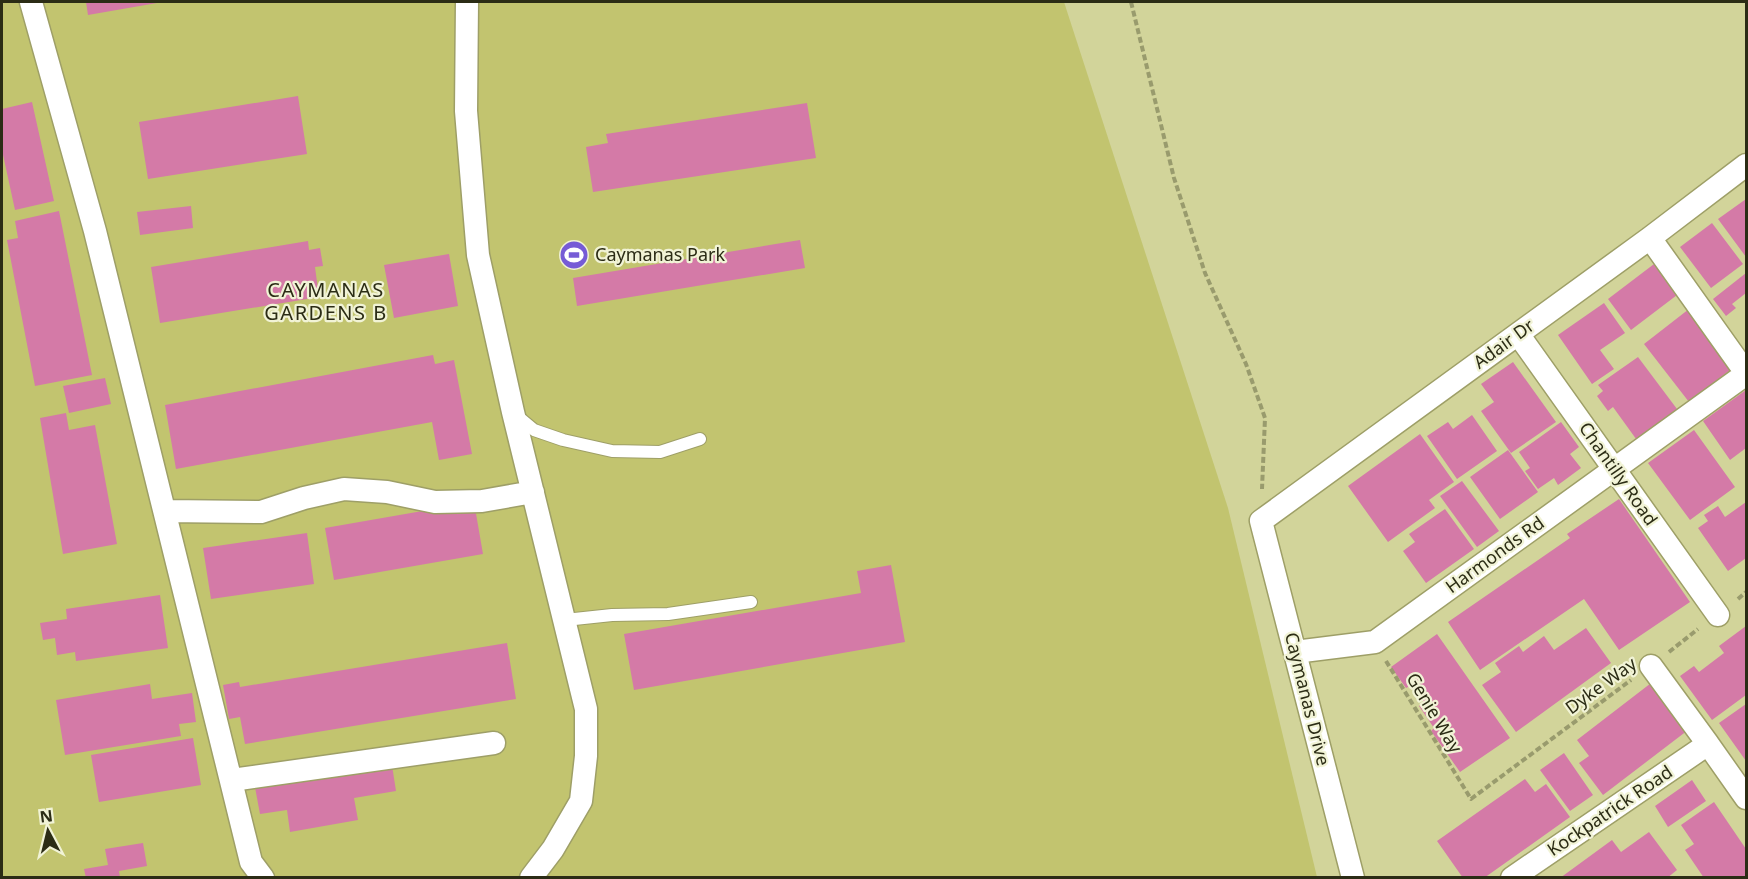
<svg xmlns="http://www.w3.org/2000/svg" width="1748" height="879" font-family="'Noto Sans',sans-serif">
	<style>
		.green { fill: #c2c46f }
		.building { fill: #d47aa7 }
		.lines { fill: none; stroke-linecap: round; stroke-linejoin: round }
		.service-casing { stroke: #9e9f67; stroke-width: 14 }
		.minor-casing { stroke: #9e9f67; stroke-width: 25 }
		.path { stroke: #999b6d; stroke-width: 4; stroke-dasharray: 6 3; stroke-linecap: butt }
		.service { stroke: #fff; stroke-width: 12 }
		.minor { stroke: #fff; stroke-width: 22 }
		.labels { text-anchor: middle; stroke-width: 4.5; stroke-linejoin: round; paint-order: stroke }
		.poi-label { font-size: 18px; fill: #2b2c15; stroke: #f1f3d6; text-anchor: start }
		.street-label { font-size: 18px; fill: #2b2c15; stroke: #f1f3d6 }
		.neighbourhood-label { font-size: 20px; letter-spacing: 1.5px; fill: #2b2c15; stroke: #f1f3d6 }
	</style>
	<rect width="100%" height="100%" fill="#d2d49a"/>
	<path class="green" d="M 2,2 L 1064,2 L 1228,508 L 1317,877 L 2,878 Z"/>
	<path class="building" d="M 86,2 L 157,2 L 157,3 L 88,15 Z
		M 298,96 L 307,154 L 148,179 L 139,122 Z
		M 32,102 L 54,201 L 15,210 L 2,150 L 2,109 Z
		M 807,103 L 816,158 L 593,192 L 586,147 L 608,143 L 606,134 Z
		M 1746,199 L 1746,257 L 1718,219 Z
		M 191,206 L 193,228 L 140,235 L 137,212 Z
		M 59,211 L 92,375 L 35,386 L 7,240 L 18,238 L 15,221 Z
		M 1712,223 L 1743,264 L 1711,288 L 1680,247 Z
		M 800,240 L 805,268 L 577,306 L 573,278 Z
		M 308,241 L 309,250 L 320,248 L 323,266 L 315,267 L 319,297 L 160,323 L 151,267 Z
		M 449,254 L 458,306 L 394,318 L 384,265 Z
		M 1658,261 L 1681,292 L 1631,330 L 1608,299 Z
		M 1746,273 L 1746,293 L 1732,304 L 1736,308 L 1726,316 L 1713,299 Z
		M 1604,303 L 1625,333 L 1600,350 L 1614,369 L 1592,384 L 1558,335 Z
		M 1689,309 L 1734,367 L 1689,402 L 1644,344 Z
		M 433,355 L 435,364 L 454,360 L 472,454 L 439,460 L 432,422 L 176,469 L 165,405 Z
		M 1638,357 L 1680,413 L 1639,443 L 1613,407 L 1608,411 L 1597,396 L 1603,391 L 1598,385 Z
		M 1513,362 L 1556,422 L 1511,453 L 1481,411 L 1494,402 L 1481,384 Z
		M 105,378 L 111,404 L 69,413 L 63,386 Z
		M 1746,390 L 1746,448 L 1730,460 L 1703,421 Z
		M 66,413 L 69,430 L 95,425 L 117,544 L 63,554 L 40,418 Z
		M 1472,415 L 1497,451 L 1457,479 L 1427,436 L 1448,422 L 1453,429 Z
		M 1561,422 L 1579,447 L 1570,454 L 1581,468 L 1558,485 L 1554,478 L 1538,489 L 1525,471 L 1530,468 L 1519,452 Z
		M 1694,430 L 1735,487 L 1690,520 L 1648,463 Z
		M 1420,434 L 1454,482 L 1429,500 L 1435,508 L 1388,542 L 1348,486 Z
		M 1508,450 L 1538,492 L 1500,519 L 1470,477 Z
		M 1462,481 L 1499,531 L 1477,547 L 1440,496 Z
		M 1619,499 L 1690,602 L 1619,650 L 1584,599 L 1480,670 L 1448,622 L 1570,538 L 1567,534 Z
		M 474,502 L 483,554 L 334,580 L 325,528 Z
		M 1746,502 L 1746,558 L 1728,571 L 1698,528 L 1708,521 L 1704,515 L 1718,506 L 1725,517 Z
		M 1445,509 L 1474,549 L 1426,583 L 1403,551 L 1415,542 L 1409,534 Z
		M 307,533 L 314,584 L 211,599 L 203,548 Z
		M 891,565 L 905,642 L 634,690 L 624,634 L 861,593 L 857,571 Z
		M 160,595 L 168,648 L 76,661 L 75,652 L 57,655 L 55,638 L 43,640 L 40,623 L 67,619 L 66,609 Z
		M 1746,626 L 1746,695 L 1712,720 L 1680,676 L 1694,666 L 1699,672 L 1724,653 L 1719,646 Z
		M 1586,628 L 1611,663 L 1516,732 L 1482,685 L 1501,672 L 1495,663 L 1519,646 L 1523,652 L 1544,636 L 1554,650 Z
		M 1437,634 L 1510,738 L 1460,772 L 1431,731 L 1434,728 L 1419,706 L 1424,703 L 1412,685 L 1406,688 L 1391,667 Z
		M 507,643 L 516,699 L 245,744 L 240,717 L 229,719 L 223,685 L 239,682 L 240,687 Z
		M 1655,680 L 1692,727 L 1603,795 L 1579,763 L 1589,756 L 1577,740 Z
		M 150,684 L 152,699 L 192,693 L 196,722 L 179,724 L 181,736 L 65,755 L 56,700 Z
		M 1746,704 L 1746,761 L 1719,723 Z
		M 193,738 L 201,785 L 99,802 L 91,755 Z
		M 1564,753 L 1593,795 L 1570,811 L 1540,770 Z
		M 391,759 L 396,791 L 354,798 L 358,820 L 290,832 L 287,810 L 260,814 L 254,782 Z
		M 1525,779 L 1535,792 L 1546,784 L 1570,817 L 1484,878 L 1463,878 L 1437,841 Z
		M 1692,780 L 1706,801 L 1668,827 L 1655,806 Z
		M 1714,802 L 1746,849 L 1746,878 L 1704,878 L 1685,850 L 1694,844 L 1681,825 Z
		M 1649,832 L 1677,870 L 1667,878 L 1560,878 L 1612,840 L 1621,852 Z
		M 143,843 L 147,866 L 119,871 L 120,878 L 86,878 L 84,869 L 108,865 L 105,849 Z"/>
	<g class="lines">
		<g class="service-casing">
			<path id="service" d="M 516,415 L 534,430 L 563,440 L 612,451 L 660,452 L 700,439
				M 565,620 L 612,615 L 668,614 L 751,602"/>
		</g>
		<g class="minor-casing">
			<path id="minor" d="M 31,2 L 95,231 L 251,862 L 263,878
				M 467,2 L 466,111 L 478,255 L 513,412 L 586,709 L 586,756 L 581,801 L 553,849 L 531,878
				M 1650,238 L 1746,373
				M 1518,334 L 1718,615
				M 165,511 L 261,512 L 304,498 L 344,489 L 387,492 L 435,502 L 482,501 L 533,492
				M 1295,652 L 1375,642 L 1746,374
				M 1651,666 L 1708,744
				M 232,780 L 494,743
				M 1353,878 L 1261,521 L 1650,238 L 1746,165
				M 1512,878 L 1708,744 L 1746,798"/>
		</g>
		<path class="path" d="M 1131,2 L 1174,178 L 1205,273 L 1246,364 L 1265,418 L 1262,489
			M 1738,599 L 1746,592
			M 1669,652 L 1698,629
			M 1386,661 L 1471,799 L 1631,680"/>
		<use href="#service" class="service"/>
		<use href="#minor" class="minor"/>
	</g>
	<defs>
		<g id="stadium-disc" transform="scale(1.5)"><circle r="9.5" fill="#765bd6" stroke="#f1f3d6"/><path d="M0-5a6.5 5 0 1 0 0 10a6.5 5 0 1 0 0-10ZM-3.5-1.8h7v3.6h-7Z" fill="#fff"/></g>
	</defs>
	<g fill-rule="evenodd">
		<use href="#stadium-disc" x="574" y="255"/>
	</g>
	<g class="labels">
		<g class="poi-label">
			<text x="595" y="261">Caymanas Park</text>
		</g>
		<g class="street-label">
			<text transform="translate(1504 344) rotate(-36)" y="6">Adair Dr</text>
			<text transform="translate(1618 474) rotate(55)" y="6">Chantilly Road</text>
			<text transform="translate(1495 555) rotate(-36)" y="6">Harmonds Rd</text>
			<text transform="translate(1601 686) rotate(-36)" y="6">Dyke Way</text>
			<text transform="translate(1307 699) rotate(76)" y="6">Caymanas Drive</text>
			<text transform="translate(1434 713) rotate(59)" y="6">Genie Way</text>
			<text transform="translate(1610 811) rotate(-34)" y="6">Kockpatrick Road</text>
		</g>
		<g class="neighbourhood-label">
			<text x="326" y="297">CAYMANAS<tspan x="326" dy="23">GARDENS B</tspan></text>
		</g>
	</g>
	<rect width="1748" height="879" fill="none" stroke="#2b2c15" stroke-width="6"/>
	<g transform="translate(48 831) rotate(353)" stroke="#f1f3d6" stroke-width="4.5" paint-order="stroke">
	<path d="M0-4.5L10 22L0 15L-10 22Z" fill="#2b2c15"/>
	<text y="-9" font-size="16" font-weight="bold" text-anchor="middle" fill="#2b2c15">N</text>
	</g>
</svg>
